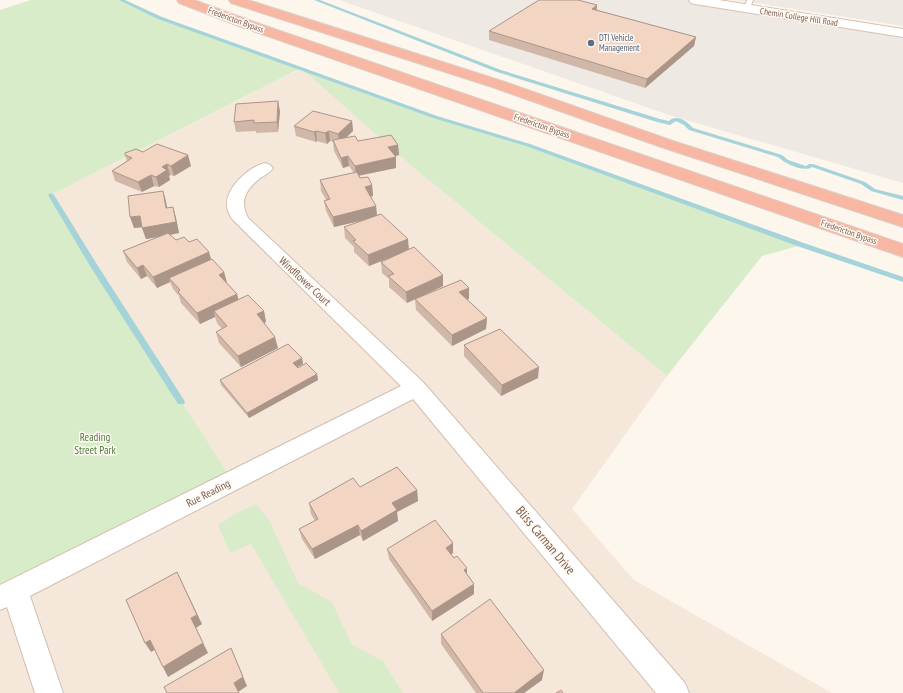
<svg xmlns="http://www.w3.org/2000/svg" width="903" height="693" font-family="'PT Sans Narrow',sans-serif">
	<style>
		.residential { fill: #f5e8da }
		.industrial { fill: #efe9e4 }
		.green { fill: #d8ecc9 }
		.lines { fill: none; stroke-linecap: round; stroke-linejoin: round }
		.stream { fill: #a5d3da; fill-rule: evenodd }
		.lane-casing { stroke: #d1beb0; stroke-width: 2 }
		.street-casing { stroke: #d1beb0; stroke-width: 2 }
		.secondary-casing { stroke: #d6c0b0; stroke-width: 2 }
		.highway-casing { stroke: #dad1cd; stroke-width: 2 }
		.lane { fill: #fff; fill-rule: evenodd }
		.street { fill: #fff; fill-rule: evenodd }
		.secondary { fill: #fff; fill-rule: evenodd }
		.highway { fill: #f7b7a3; fill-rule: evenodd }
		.wall { fill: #d1b7a8 }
		.shaded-wall { fill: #aa9588 }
		.building { fill: #f3d5c3; stroke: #aa9588 }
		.service-dot { fill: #5c6f8a; stroke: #fffaf3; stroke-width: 1.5 }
		.labels { text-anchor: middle; stroke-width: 3; stroke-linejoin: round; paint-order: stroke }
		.far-street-label { font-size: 9px; fill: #7a5c4d; stroke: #fffaf3 }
		.far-service-label { font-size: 9px; fill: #4e5e75; stroke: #fffaf3; text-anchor: start }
		.street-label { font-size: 11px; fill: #7a5c4d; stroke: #fffaf3 }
		.park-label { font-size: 11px; fill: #537a41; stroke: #fffaf3 }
		.near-street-label { font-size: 13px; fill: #7a5c4d; stroke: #fffaf3 }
	</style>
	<rect width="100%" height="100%" fill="#fdf6ec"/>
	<path class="residential" d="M 302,68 L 414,168 L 667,376 L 572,509 L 634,580 L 832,693 L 0,693 L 0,598 L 94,266 L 51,195 Z"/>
	<path class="industrial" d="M 339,0 L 695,0 L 903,33 L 903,183 L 672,116 Z
		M 734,0 L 903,0 L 903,26 L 749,2 Z"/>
	<path class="green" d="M 31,0 L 121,0 L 160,18 L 435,117 L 528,145 L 802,245 L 762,256 L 667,376 L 414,168 L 301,68 L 51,195 L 94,266 L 232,480 L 0,598 L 0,10 Z
		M 256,504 L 269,520 L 298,583 L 332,602 L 352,645 L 383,661 L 403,693 L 339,693 L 251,544 L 230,553 L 218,525 L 235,514 Z"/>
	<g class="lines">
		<path class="stream" d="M 119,0 L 125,0 L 162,17 L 437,116 L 530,144 L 804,243 L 903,277 L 903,282 L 800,247 L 526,146 L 433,118 L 158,19 Z
			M 314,0 L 320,0 L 501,70 L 660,119 L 669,121 C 677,114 686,121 693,128 L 782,155 L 788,160 L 806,166 L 809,164 L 813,164 L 865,182 L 875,189 L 903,196 L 903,200 L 871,191 L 861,184 L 812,167 C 804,173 784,163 778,157 L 689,130 L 684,125 L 676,121 L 670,125 L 657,122 L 497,72 Z
			M 51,193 L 54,195 L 98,266 L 184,400 L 185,402 L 184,404 L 178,404 L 90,266 L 48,195 Z"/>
		<g class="lane-casing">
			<path id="lane" d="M 747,0 L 753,0 L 750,8 L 747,10 L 744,8 Z"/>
		</g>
		<g class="street-casing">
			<path id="street" d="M 265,163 L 270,165 L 273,168 C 270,173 265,175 260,178 C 246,190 239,200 248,218 L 423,382 L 685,683 L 689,693 L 656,693 L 413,399 L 30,596 L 63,693 L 35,693 L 7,607 L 0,610 L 0,585 L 401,386 L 233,220 C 230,216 227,210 227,205 C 226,187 249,167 265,163 Z"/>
		</g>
		<g class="secondary-casing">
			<path id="secondary" d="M 689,0 L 719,0 L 903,29 L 903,37 L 695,4 L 691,3 Z"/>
		</g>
		<g class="highway-casing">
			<path id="highway" d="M 177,0 L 194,0 L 254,22 L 903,244 L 903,257 L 244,28 L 179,3 Z
				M 229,0 L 248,0 L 502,81 L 673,141 L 903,215 L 903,227 L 661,147 L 492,87 L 231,3 Z"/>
		</g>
		<use href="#lane" class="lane"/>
		<use href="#street" class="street"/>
		<use href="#secondary" class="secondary"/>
		<use href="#highway" class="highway"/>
	</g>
	<path class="wall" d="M 597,5 L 597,10 L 696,37 L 694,46 L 645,88 L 489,40 L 489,31 Z
		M 280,111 L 278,132 L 256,133 L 256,131 L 236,132 L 234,122 Z
		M 352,121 L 353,131 L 346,138 L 358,141 L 398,145 L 399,155 L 395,156 L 396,157 L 396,168 L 359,176 L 360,178 L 372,185 L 373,196 L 370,197 L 376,206 L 377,215 L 443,286 L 407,303 L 389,287 L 389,279 L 382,273 L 381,262 L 389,258 L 369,266 L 354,252 L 354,247 L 345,238 L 344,227 L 360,221 L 334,227 L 326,211 L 324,201 L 326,200 L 321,191 L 320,180 L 354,173 L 349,166 L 343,168 L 334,151 L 333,142 L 330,141 L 327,144 L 317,141 L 316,142 L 296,136 L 294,126 Z
		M 143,152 L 191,166 L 174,176 L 170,175 L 169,176 L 170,180 L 159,187 L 154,186 L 142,192 L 115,181 L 112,171 L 127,161 L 125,155 Z
		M 163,191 L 167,208 L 173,207 L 176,218 L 179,233 L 170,235 L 176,240 L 189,242 L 209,252 L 211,259 L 224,272 L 227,283 L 237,294 L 238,300 L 264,311 L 266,322 L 264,323 L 278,348 L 241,367 L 219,343 L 216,332 L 222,329 L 217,323 L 215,317 L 200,324 L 181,303 L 179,296 L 173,289 L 170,282 L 157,288 L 147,276 L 141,279 L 127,262 L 123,251 L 158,237 L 146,239 L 142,227 L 134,228 Z
		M 415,299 L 469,299 L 467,299 L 487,318 L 486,329 L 452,346 L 416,310 Z
		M 464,345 L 538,378 L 501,396 L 464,356 Z
		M 302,358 L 303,364 L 297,367 L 298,368 L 317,374 L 318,380 L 249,418 L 221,385 L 220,380 Z
		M 360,487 L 417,490 L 418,501 L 397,512 L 398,521 L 363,541 L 360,535 L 315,559 L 302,539 L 299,529 L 315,521 L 311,514 L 309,503 Z
		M 453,543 L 453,553 L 451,554 L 474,584 L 474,594 L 432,621 L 389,559 L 387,549 Z
		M 441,634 L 542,680 L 524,693 L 476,693 L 441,644 Z"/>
	<path class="shaded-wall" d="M 597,5 L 596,14 L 592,9 Z
		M 696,37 L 694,46 L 645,88 L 647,79 Z
		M 278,101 L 280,111 L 278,132 L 277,122 Z
		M 352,121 L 353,131 L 339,144 L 338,134 Z
		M 316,131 L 317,141 L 316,142 L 314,132 Z
		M 329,131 L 330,141 L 327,144 L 325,133 Z
		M 398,145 L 399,155 L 388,158 L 388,147 Z
		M 188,155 L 191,166 L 174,176 L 171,166 Z
		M 348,156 L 349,166 L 343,168 L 341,158 Z
		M 396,157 L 396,168 L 356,176 L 355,166 Z
		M 167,164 L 170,175 L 169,176 L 170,180 L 159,187 L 156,177 L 162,167 Z
		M 151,175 L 154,186 L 142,192 L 138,182 Z
		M 372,185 L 373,196 L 366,198 L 365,187 Z
		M 163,191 L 166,201 L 169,219 L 166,208 Z
		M 376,206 L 377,217 L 334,227 L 333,217 Z
		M 173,207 L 176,218 L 179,233 L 146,239 L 142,228 Z
		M 140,216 L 144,227 L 134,228 L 130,217 Z
		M 408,239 L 409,250 L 369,266 L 368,255 Z
		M 209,252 L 212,263 L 169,278 L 170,282 L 157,288 L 153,277 Z
		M 143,265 L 147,276 L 141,279 L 137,268 Z
		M 224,272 L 227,283 L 222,286 L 219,275 Z
		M 443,275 L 443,286 L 407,303 L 406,292 Z
		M 469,288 L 469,299 L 459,303 L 459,292 Z
		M 237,294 L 240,305 L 214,311 L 215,317 L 200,324 L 197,313 Z
		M 264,311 L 266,322 L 260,325 L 257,314 Z
		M 487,318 L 486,329 L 452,346 L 452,335 Z
		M 275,337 L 278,348 L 241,367 L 238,356 Z
		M 302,358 L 303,364 L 294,369 L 293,363 Z
		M 539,367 L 538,378 L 501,396 L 502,385 Z
		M 317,374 L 318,380 L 249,418 L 247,413 Z
		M 417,490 L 418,501 L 397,512 L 398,521 L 363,541 L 361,531 L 392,503 Z
		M 358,525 L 360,535 L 315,559 L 312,549 Z
		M 453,543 L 453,553 L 446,558 L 446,548 Z
		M 467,568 L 467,579 L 464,570 Z
		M 177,572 L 202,624 L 196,628 L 208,653 L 168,677 L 163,667 L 191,618 Z
		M 474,584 L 474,594 L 432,621 L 432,611 Z
		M 150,640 L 156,649 L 151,652 L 145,643 Z
		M 231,648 L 247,686 L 238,692 L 234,683 Z
		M 544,670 L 542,680 L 524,693 L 514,693 Z"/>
	<path class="building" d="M 539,0 L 578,0 L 597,5 L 592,9 L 696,37 L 647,79 L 489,31 Z
		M 278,101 L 277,122 L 254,123 L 254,120 L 234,122 L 236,104 Z
		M 313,111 L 352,121 L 338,134 L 329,131 L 325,133 L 316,131 L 314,132 L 294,126 Z
		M 391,135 L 398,145 L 388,147 L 396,157 L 355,166 L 348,156 L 341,158 L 333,140 L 355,136 L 358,141 Z
		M 157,144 L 188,155 L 171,166 L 167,164 L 162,167 L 167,170 L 156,177 L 151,175 L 138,182 L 112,171 L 132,158 L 125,155 L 125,153 L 136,149 L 143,152 Z
		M 357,172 L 360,178 L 368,177 L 372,185 L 365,187 L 376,206 L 333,217 L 324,201 L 330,199 L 320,180 Z
		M 163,191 L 166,208 L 173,207 L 176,222 L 142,228 L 140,216 L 130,217 L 128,196 Z
		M 381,214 L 408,239 L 368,255 L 353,241 L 356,240 L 344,227 Z
		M 168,233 L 176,240 L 184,237 L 189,242 L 197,239 L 209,252 L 153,277 L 143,265 L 137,268 L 123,251 Z
		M 414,247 L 443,275 L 406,292 L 388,276 L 394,274 L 381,262 Z
		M 212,259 L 224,272 L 219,275 L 237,294 L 197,313 L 178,292 L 180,290 L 169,278 Z
		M 461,280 L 469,288 L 459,292 L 487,318 L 452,335 L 415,299 Z
		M 248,295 L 264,311 L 257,314 L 275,337 L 238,356 L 216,332 L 227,326 L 214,311 Z
		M 500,329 L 539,367 L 502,385 L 464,345 Z
		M 288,344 L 302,358 L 293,363 L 298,368 L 306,363 L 317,374 L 247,413 L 220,380 Z
		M 397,467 L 417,490 L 392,503 L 397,510 L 361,531 L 358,525 L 312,549 L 299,529 L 318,519 L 309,503 L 353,478 L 360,487 Z
		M 435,520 L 453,543 L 446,548 L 454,558 L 457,556 L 467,568 L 464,570 L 474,584 L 432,611 L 387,549 Z
		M 177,572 L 197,615 L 191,618 L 203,643 L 163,667 L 150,640 L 145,643 L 126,600 Z
		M 490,599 L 544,670 L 514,693 L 483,693 L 441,634 Z
		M 231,648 L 243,677 L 234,683 L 239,693 L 167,693 L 164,687 Z
		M 561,690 L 563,693 L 556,693 Z"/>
	<circle class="service-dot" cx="591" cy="43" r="4"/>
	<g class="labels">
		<g class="far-street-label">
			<text transform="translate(799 17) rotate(9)" y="3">Chemin College Hill Road</text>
			<text transform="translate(236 20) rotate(20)" y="3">Fredericton Bypass</text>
			<text transform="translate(542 126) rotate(19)" y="3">Fredericton Bypass</text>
			<text transform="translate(849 232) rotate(19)" y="3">Fredericton Bypass</text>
		</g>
		<g class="far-service-label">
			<text x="599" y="41">DTI Vehicle<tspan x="599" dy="10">Management</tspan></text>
		</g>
		<g class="street-label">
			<text transform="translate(305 281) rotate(43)" y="4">Windflower Court</text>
			<text transform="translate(208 493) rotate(-27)" y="4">Rue Reading</text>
		</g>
		<g class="park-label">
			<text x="95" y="441">Reading<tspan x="95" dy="13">Street Park</tspan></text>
		</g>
		<g class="near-street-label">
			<text transform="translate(546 540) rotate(50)" y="5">Bliss Carman Drive</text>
		</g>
	</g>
</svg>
